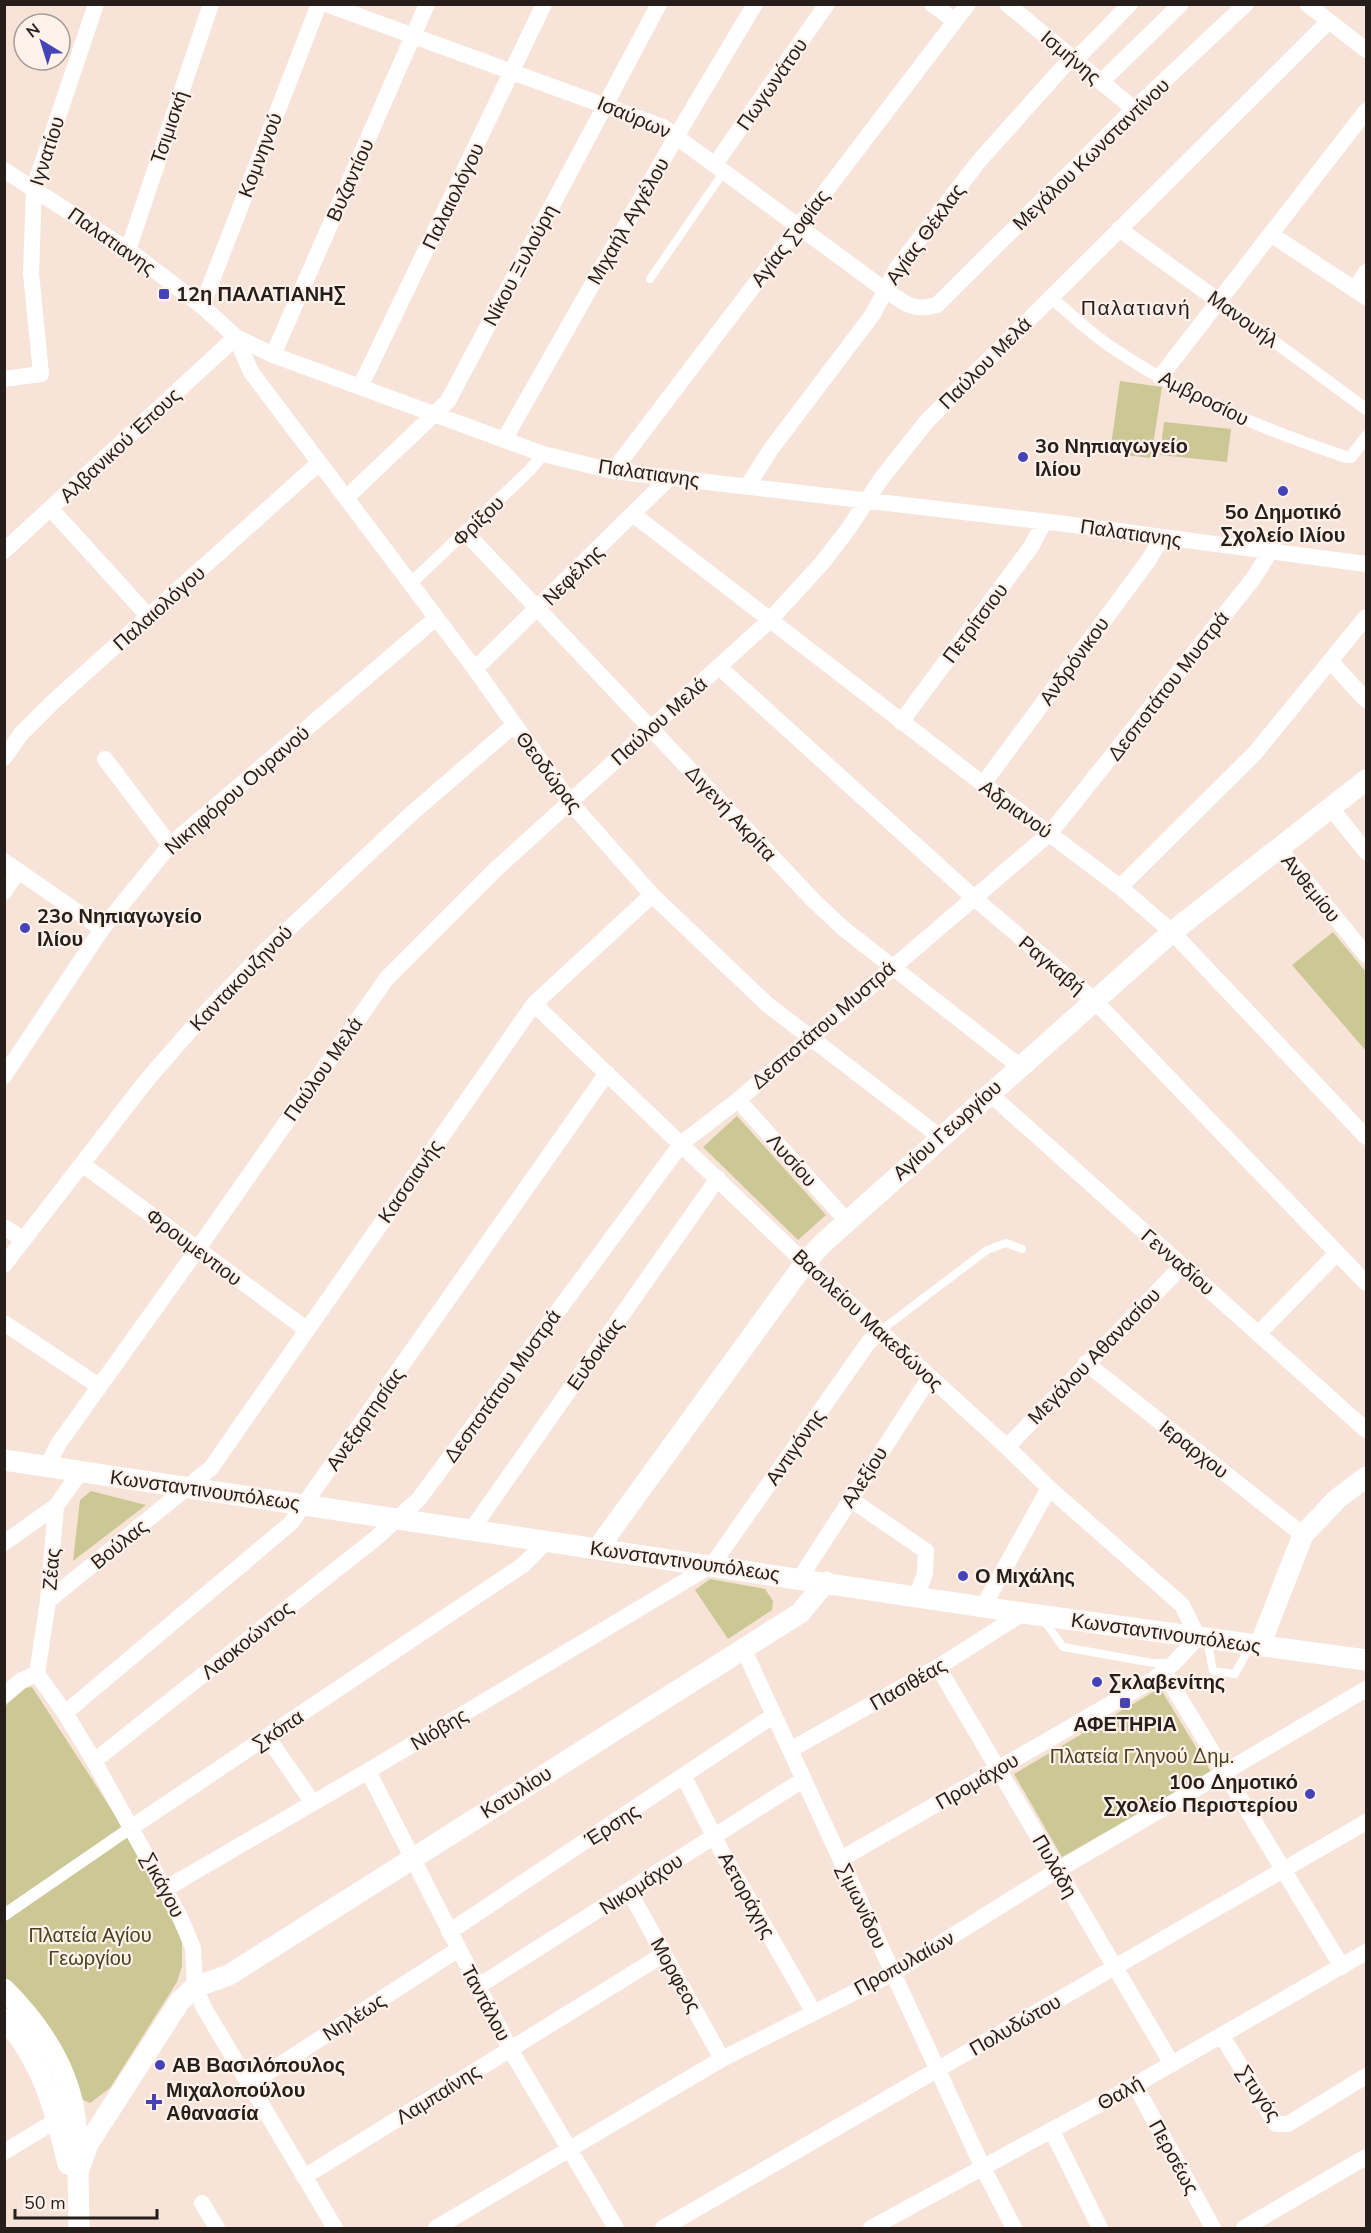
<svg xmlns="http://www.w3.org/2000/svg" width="1371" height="2233" font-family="'Nunito Sans',sans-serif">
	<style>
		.green { fill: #cbc895 }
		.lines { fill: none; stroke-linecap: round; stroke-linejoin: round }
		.service { stroke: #fff; stroke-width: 8 }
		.pedestrian { stroke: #fff; stroke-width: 12 }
		.minor { stroke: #fff; stroke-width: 16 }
		.tertiary { stroke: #fff; stroke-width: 21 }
		.poi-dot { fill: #4642b8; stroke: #fef2eb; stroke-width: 2 }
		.labels { text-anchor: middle; stroke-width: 4.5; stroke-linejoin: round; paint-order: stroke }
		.street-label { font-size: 20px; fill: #251e1a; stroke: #fef2eb }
		.poi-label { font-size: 20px; font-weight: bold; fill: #251e1a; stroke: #fef2eb; text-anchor: start }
		.park-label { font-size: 20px; fill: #46431e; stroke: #fef2eb }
		.neighbourhood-label { font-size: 21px; letter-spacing: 1.5px; fill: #251e1a; stroke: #fef2eb }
	</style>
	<rect width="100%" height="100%" fill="#f7e3d7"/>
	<path class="green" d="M 1120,381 L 1162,387 L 1151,458 L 1110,453 Z
		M 1164,422 L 1231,429 L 1227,462 L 1160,455 Z
		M 1333,932 L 1366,972 L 1366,1051 L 1292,965 Z
		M 737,1116 L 826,1215 L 798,1240 L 703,1147 Z
		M 91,1491 L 146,1505 L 73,1561 L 80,1500 Z
		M 710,1579 L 765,1589 L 773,1601 L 772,1610 L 728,1639 L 695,1590 Z
		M 32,1687 L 121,1824 L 182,1939 L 182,1966 L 177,1982 L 110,2088 L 90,2103 L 79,2098 L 5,1979 L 5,1706 L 26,1688 Z
		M 1160,1688 L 1211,1772 L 1062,1857 L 1014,1774 Z"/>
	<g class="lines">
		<path class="service" d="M 650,279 L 725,170
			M 880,1331 L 987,1250 L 1006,1243 L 1022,1249
			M 1042,1618 L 1063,1647 L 1153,1663 L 1172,1663
			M 1207,1639 L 1213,1671 L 1235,1674 L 1250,1646"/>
		<path class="pedestrian" d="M 1050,297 C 1071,314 1091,334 1114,349 C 1185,397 1265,430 1346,457 L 1351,457 L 1366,437
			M 1220,302 L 1366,409
			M 410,584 L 530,470 L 543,454
			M 4,1915 L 132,1827"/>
		<path class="minor" d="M 326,4 L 663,127 L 885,290 C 905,303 912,312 937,305 L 1134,109 L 1246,4
			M 932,4 L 955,21
			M 1007,4 L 1134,109
			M 1307,4 L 1366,50
			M 1101,82 L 1181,4
			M 716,163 L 827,4
			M 4,170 L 128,250 L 202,306 L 236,337 L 273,355 L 543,454 L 613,471 L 1058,523 L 1366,564
			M 1119,229 L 1220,302
			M 1272,235 L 1366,297
			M 128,250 L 211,4
			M 1355,290 L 1366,272
			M 202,306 L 319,4
			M 273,355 L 427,4
			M 1160,377 L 1366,111
			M 4,379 L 41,374 L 31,273 L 34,188 L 96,4
			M 360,387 L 544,4
			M 504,440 L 677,135 L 755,4
			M 613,471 L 968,4
			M 748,485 L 771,449 L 873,314 L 897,268 L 979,161 L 1064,66 L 1083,52 L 1130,4
			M 346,498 L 448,401 L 659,4
			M 51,509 L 149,617
			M 634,515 L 983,784 L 1120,887 L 1172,932 L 1366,1137
			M 466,533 L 815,902 L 844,929 L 1019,1066
			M 4,551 L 236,337 L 251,372 L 475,669 L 569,801 L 652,895 L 768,1005 L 940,1137
			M 1331,662 L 1366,700
			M 719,667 L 973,897 L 1093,999 L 1366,1283
			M 475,669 L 668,479
			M 901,722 L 1031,547 L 1044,522
			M 4,758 L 21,734 L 53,702 L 319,463
			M 105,759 L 170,845
			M 983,784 L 1148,561 L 1162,537
			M 1331,808 L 1366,852
			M 1279,848 L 1366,955
			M 4,861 L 102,929
			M 1120,887 L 1255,753 L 1366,617
			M 4,892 L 18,871
			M 534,1004 L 805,1263 L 1007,1447 L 1049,1488 L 1182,1605 L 1198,1637 L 1174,1663 L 1154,1679 L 841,1859
			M 4,1076 L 102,929 L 170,845 L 436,618
			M 989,1093 L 1366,1430
			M 738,1100 L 846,1220
			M 82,1164 L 306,1329
			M 4,1227 L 23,1239
			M 4,1265 L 146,1081 L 207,1011 L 264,952 L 411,814 L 514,725
			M 4,1323 L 99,1386
			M 1259,1333 L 1337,1253
			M 1086,1363 L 1303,1535
			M 1007,1447 L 1182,1266
			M 47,1466 L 59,1443 L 197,1250 L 387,978 L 495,870 L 769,621 L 822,563 L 849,528 L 881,479 L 927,421 L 1328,22
			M 850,1499 L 926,1551 L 925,1573 L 917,1596
			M 472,1529 L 718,1178
			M 4,1543 L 56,1506
			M 800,1578 L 930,1377
			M 48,1601 L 211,1468 L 534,1004 L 652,895
			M 983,1607 L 1049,1488
			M 743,1648 L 983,2168 L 1014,2228
			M 938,1667 L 1172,2064
			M 1164,1672 L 1342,1967
			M 37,1674 L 65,1713 L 94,1761 L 180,1917 L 193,1948 L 195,1987 L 204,2008 L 335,2228
			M 37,1674 L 48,1601 L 56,1506 L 81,1471
			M 4,1695 L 22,1680 L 37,1674
			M 65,1713 L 291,1523 L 607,1073
			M 268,1738 L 313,1803
			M 790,1750 L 938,1667 L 1023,1613
			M 94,1761 L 376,1538 L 419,1499 L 682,1143 L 738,1100 L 1050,833 L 1253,579 L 1270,552
			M 368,1771 L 510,2049 L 616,2228
			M 684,1777 L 724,1856 L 813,2011
			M 132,1827 L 523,1565 L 548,1540
			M 165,1889 L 368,1771 L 712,1565 L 868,1343 L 880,1331
			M 629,1891 L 722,2059
			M 449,1932 L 774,1715
			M 477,1987 L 804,1779
			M 1222,2036 L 1276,2124 L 1288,2124 L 1366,2076
			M 250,2084 L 457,1950
			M 1135,2085 L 1213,2228
			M 1052,2131 L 1100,2228
			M 4,2152 L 57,2120
			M 304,2177 L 664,1954
			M 202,2203 L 217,2228
			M 436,2228 L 722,2059 L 893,1973 L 1058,1870 L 1366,1689
			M 663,2228 L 1366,1822
			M 871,2228 L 1135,2085 L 1366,1952
			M 1244,2228 L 1366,2157"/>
		<path class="tertiary" d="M 4,1460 L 1023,1613 L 1366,1660
			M 598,1548 L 805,1263 L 822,1244 L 1172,932 L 1366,780
			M 1260,1645 L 1303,1535 L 1337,1499 L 1366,1477
			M 4,1989 C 38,2023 68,2067 75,2116 C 77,2131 77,2147 78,2162
			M 4,2019 C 43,2060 55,2111 68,2164
			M 79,2228 L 78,2172 L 88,2144 L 180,2001 L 195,1987 L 229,1975 L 800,1613 L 826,1582"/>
	</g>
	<g class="poi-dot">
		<rect x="158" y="288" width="12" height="12" rx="3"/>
		<circle cx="1023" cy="457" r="6"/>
		<circle cx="1283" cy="491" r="6"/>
		<circle cx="25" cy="928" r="6"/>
		<circle cx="963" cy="1576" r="6"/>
		<circle cx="1097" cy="1682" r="6"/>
		<rect x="1119" y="1697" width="12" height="12" rx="3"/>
		<circle cx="1310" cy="1794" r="6"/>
		<circle cx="160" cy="2065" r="6"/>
		<path d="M151 2093h6v6h6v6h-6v6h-6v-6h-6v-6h6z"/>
	</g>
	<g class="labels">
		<g class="street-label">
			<text transform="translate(1071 57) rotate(40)" y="7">Ισμήνης</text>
			<text transform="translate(772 84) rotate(-55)" y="7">Πωγωνάτου</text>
			<text transform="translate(634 117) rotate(23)" y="7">Ισαύρων</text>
			<text transform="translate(169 127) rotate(-71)" y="7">Τσιμισκή</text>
			<text transform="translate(47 151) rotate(-72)" y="7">Ιγνατίου</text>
			<text transform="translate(1091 154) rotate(-44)" y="7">Μεγάλου Κωνσταντίνου</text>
			<text transform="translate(260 155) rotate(-69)" y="7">Κομνηνού</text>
			<text transform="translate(350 180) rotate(-66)" y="7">Βυζαντίου</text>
			<text transform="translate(453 196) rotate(-64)" y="7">Παλαιολόγου</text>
			<text transform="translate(628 221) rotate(-60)" y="7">Μιχαήλ Αγγέλου</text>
			<text transform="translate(925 234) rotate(-54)" y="7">Αγίας Θέκλας</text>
			<text transform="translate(790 238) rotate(-53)" y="7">Αγίας Σοφίας</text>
			<text transform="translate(112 241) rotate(35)" y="7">Παλατιανης</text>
			<text transform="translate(520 265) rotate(-62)" y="7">Νίκου Ξυλούρη</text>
			<text transform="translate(1243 319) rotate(36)" y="7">Μανουήλ</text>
			<text transform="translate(985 363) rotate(-45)" y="7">Παύλου Μελά</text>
			<text transform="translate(1204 398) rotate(27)" y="7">Αμβροσίου</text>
			<text transform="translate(120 445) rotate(-43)" y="7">Αλβανικού Έπους</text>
			<text transform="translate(649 473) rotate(8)" y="7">Παλατιανης</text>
			<text transform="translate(478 521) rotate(-44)" y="7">Φρίξου</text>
			<text transform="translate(1131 533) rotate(8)" y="7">Παλατιανης</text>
			<text transform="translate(573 575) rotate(-45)" y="7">Νεφέλης</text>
			<text transform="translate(159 608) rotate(-42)" y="7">Παλαιολόγου</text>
			<text transform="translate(975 623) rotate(-53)" y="7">Πετρίτσιου</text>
			<text transform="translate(1074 661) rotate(-54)" y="7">Ανδρόνικου</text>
			<text transform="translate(1168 686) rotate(-52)" y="7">Δεσποτάτου Μυστρά</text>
			<text transform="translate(659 721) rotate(-42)" y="7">Παύλου Μελά</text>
			<text transform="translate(549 772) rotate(53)" y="7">Θεοδώρας</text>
			<text transform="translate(237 790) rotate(-41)" y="7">Νικηφόρου Ουρανού</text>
			<text transform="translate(1016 809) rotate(36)" y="7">Αδριανού</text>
			<text transform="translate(731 813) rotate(47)" y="7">Διγενή Ακρίτα</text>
			<text transform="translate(1311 888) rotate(51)" y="7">Ανθεμίου</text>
			<text transform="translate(1052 965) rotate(40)" y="7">Ραγκαβή</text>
			<text transform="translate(241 978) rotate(-46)" y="7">Καντακουζηνού</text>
			<text transform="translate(823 1025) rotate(-41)" y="7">Δεσποτάτου Μυστρά</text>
			<text transform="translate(323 1069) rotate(-55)" y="7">Παύλου Μελά</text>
			<text transform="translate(947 1130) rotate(-42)" y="7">Αγίου Γεωργίου</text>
			<text transform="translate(792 1160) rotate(48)" y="7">Λυσίου</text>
			<text transform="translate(410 1181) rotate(-55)" y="7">Κασσιανής</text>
			<text transform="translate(194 1247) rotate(37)" y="7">Φρουμεντιου</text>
			<text transform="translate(1178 1262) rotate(41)" y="7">Γενναδίου</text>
			<text transform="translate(868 1320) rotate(43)" y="7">Βασιλείου Μακεδώνος</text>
			<text transform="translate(595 1354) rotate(-55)" y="7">Ευδοκίας</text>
			<text transform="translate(1094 1356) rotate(-46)" y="7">Μεγάλου Αθανασίου</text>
			<text transform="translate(502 1386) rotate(-54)" y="7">Δεσποτάτου Μυστρά</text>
			<text transform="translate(365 1419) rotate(-55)" y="7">Ανεξαρτησίας</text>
			<text transform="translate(795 1447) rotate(-55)" y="7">Αντιγόνης</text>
			<text transform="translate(1194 1449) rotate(38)" y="7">Ιεραρχου</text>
			<text transform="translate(864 1477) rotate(-57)" y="7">Αλεξίου</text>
			<text transform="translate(205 1490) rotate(8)" y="7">Κωνσταντινουπόλεως</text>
			<text transform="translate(119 1544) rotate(-39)" y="7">Βούλας</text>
			<text transform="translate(685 1561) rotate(8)" y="7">Κωνσταντινουπόλεως</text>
			<text transform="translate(51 1569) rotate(-85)" y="7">Ζέας</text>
			<text transform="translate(1166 1633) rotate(8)" y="7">Κωνσταντινουπόλεως</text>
			<text transform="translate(247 1640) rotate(-39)" y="7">Λαοκοώντος</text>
			<text transform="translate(908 1684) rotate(-30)" y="7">Πασιθέας</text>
			<text transform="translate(439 1729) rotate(-31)" y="7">Νιόβης</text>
			<text transform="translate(278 1730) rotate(-34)" y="7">Σκόπα</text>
			<text transform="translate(977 1781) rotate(-30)" y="7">Προμάχου</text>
			<text transform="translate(516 1792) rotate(-32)" y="7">Κοτυλίου</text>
			<text transform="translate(612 1825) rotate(-33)" y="7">Έρσης</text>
			<text transform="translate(1055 1866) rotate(60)" y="7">Πυλάδη</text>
			<text transform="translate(641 1884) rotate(-33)" y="7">Νικομάχου</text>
			<text transform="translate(163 1885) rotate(62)" y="7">Σικάγου</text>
			<text transform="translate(747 1895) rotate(61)" y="7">Αετοράχης</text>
			<text transform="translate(862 1906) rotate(65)" y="7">Σιμωνίδου</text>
			<text transform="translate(904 1963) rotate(-29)" y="7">Προπυλαίων</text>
			<text transform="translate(676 1975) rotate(61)" y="7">Μορφεος</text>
			<text transform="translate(486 2003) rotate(62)" y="7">Ταντάλου</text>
			<text transform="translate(354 2017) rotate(-33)" y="7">Νηλέως</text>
			<text transform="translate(1015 2025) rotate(-30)" y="7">Πολυδώτου</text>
			<text transform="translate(1120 2093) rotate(-29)" y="7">Θαλή</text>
			<text transform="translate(1259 2093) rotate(56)" y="7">Στυγός</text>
			<text transform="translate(438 2094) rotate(-32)" y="7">Λαμπαίνης</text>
			<text transform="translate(1174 2157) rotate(61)" y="7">Περσέως</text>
		</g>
		<g class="poi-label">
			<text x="176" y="301">12η ΠΑΛΑΤΙΑΝΗΣ</text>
			<text x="1035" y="453">3ο Νηπιαγωγείο<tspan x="1035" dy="23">Ιλίου</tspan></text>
			<text x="1283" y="519" text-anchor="middle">5ο Δημοτικό<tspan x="1283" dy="23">Σχολείο Ιλίου</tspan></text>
			<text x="37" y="923">23ο Νηπιαγωγείο<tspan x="37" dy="23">Ιλίου</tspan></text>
			<text x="975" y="1583">Ο Μιχάλης</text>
			<text x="1109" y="1689">Σκλαβενίτης</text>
			<text x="1125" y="1731" text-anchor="middle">ΑΦΕΤΗΡΙΑ</text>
			<text x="1298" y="1789" text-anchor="end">10ο Δημοτικό<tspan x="1298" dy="23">Σχολείο Περιστερίου</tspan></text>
			<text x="172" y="2072">ΑΒ Βασιλόπουλος</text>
			<text x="166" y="2097">Μιχαλοπούλου<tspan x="166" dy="23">Αθανασία</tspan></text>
		</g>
		<g class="park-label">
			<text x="1142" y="1763">Πλατεία Γληνού Δημ.</text>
			<text x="90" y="1942">Πλατεία Αγίου<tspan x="90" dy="23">Γεωργίου</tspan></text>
		</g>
		<g class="neighbourhood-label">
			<text x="1136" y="315">Παλατιανή</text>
		</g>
	</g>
	<rect width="1371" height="2233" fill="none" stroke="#251e1a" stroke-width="12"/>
	<g transform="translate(42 42) rotate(322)"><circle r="28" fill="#fef2eb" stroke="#a79d97" stroke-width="1.5"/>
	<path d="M0-4.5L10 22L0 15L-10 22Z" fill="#4642b8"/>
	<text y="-9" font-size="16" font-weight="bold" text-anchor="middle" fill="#251e1a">N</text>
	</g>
	<path d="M15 2209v9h142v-9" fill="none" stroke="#251e1a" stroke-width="3"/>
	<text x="24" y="2209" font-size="18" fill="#251e1a" stroke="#fef2eb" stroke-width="4.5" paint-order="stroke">50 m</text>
</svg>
